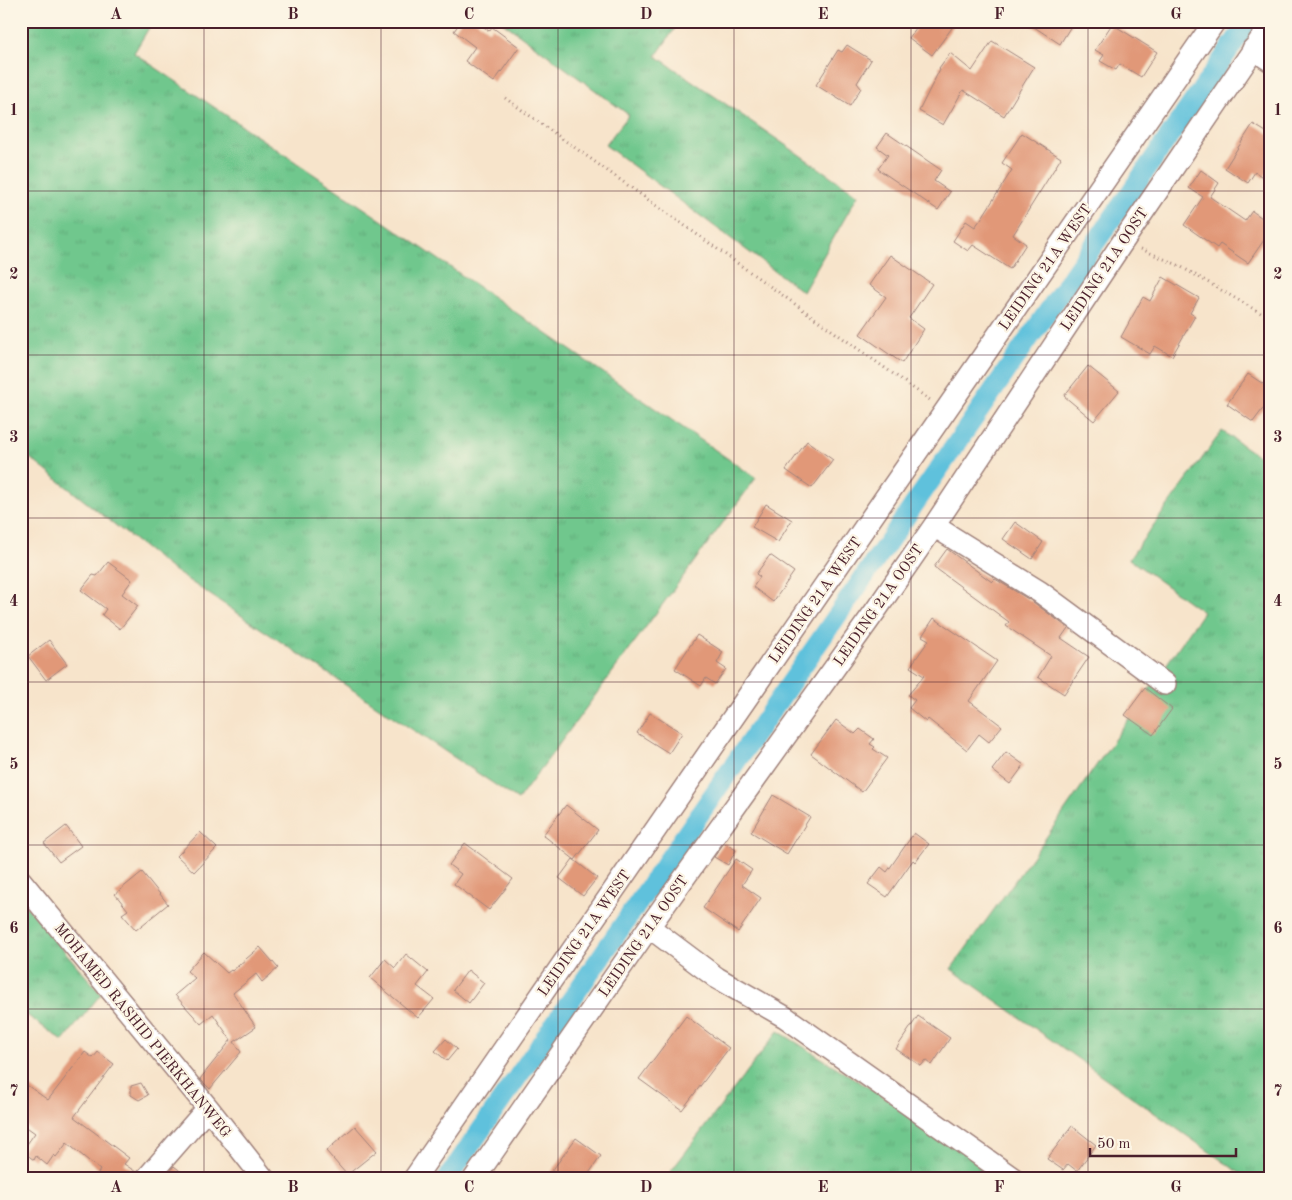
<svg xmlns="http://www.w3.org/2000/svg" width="1292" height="1200" font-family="'Old Standard TT',serif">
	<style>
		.grass { fill: url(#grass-tufts); stroke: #5d735c }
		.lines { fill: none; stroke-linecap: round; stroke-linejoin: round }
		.canal { stroke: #5ec1dc; stroke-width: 20 }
		.building { fill: #e19878 }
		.minor-casing { stroke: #a0827b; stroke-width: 24 }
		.path { stroke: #a0827b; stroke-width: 3; stroke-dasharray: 1 4; stroke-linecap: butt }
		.minor { stroke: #fff; stroke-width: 21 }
		.grid { fill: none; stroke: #4a1f2b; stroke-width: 1; stroke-opacity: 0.55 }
		.labels { text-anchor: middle; stroke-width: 4.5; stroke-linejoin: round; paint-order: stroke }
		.street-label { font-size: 15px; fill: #4a1f2b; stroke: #fcf5e5 }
		.neatline { fill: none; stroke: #4a1f2b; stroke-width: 2 }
		.grid-label { font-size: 16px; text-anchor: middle; font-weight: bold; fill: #4a1f2b }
	</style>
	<defs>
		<pattern id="grass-tufts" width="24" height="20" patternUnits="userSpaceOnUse" patternTransform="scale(1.25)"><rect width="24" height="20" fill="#70c78d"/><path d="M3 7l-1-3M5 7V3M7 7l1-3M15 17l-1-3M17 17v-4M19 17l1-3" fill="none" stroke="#62aa7a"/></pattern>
	</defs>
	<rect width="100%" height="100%" fill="#fcf5e5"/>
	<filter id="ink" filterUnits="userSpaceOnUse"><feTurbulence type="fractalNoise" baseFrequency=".02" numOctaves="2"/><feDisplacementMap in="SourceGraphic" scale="10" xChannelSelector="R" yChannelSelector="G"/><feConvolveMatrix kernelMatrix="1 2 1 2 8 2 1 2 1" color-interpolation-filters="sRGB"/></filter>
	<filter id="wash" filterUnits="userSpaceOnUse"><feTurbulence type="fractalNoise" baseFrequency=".0096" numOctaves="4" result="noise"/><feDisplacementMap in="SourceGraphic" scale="20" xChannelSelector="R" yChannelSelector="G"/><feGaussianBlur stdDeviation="1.12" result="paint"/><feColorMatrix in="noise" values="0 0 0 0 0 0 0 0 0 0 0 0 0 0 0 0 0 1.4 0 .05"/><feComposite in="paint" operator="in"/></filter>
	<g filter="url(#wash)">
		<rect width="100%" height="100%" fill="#f7e4cb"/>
		<path class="grass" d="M 21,21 L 153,21 L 134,53 L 383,221 L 756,478 L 518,800 L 170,568 L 21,451 Z
			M 501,21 L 680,21 L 656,56 L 858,195 L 803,292 L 605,145 L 629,115 Z
			M 1222,431 L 1271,465 L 1271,1179 L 1248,1179 L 951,969 L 1045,839 L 1203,612 L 1129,559 Z
			M 21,900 L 101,994 L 63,1041 L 21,1011 Z
			M 778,1031 L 929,1125 L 1004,1179 L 665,1179 Z"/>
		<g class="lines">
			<path class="canal" d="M 447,1179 L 1249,21"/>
		</g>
		<g id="blocks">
			<path class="building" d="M 461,21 L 476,21 L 489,31 L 492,27 L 519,47 L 494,82 L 465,61 L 475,47 L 454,31 Z
				M 921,21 L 957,21 L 932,55 L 909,38 Z
				M 1025,21 L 1074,21 L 1060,44 Z
				M 1112,24 L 1157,52 L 1141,77 L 1120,64 L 1116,70 L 1100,61 L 1104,55 L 1095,50 Z
				M 992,41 L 1034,67 L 1004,116 L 963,90 L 943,125 L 919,111 L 940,69 L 939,68 L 950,53 L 972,71 Z
				M 847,45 L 871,60 L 857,83 L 861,88 L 850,106 L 816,85 L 838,50 L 842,52 Z
				M 1253,124 L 1271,135 L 1271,167 L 1264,178 L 1255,172 L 1248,183 L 1225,168 Z
				M 887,133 L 941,170 L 934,181 L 950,192 L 938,210 L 878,169 L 888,155 L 877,147 Z
				M 1022,133 L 1061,158 L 1013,235 L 1026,244 L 1010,269 L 973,245 L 968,251 L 953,241 L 966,221 L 975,227 L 983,216 L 1012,170 L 1002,163 Z
				M 1201,170 L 1219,183 L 1210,197 L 1245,221 L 1252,211 L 1271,224 L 1271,230 L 1248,263 L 1220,244 L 1217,248 L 1184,225 L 1203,197 L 1189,188 Z
				M 890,255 L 932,284 L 909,318 L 924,329 L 902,363 L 860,334 L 886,297 L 869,285 Z
				M 1163,277 L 1199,298 L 1190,313 L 1195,316 L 1172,356 L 1155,346 L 1150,354 L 1121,337 L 1143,297 L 1150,301 Z
				M 1088,366 L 1119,391 L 1094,421 L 1064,396 Z
				M 1248,374 L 1271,389 L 1271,398 L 1253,422 L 1227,404 Z
				M 807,441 L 833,460 L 812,488 L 786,470 Z
				M 766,504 L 792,520 L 778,542 L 752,527 Z
				M 1015,522 L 1043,542 L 1032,559 L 1003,539 Z
				M 947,549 L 992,582 L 995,579 L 1033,602 L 1068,628 L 1061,638 L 1089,657 L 1064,694 L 1038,677 L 1051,656 L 1006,626 L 1009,622 L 934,567 Z
				M 770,555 L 794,572 L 773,602 L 753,587 L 760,577 L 756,574 Z
				M 108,562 L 132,580 L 122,594 L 138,606 L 120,629 L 102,615 L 106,609 L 81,590 L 93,575 L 97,576 Z
				M 934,618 L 997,661 L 969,701 L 1002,726 L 989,742 L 979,734 L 967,750 L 928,719 L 926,722 L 909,708 L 915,700 L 908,695 L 924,676 L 910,667 L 929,640 L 922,636 Z
				M 697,635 L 723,652 L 717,663 L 726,669 L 715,684 L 706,678 L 701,686 L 675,669 Z
				M 49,640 L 67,664 L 46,680 L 28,656 Z
				M 1145,688 L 1172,709 L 1153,735 L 1125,715 Z
				M 650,713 L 682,733 L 669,753 L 637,733 Z
				M 836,720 L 855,734 L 860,729 L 874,739 L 870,744 L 875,747 L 873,749 L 887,758 L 862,792 L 811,754 Z
				M 1006,752 L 1024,765 L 1010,784 L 992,770 Z
				M 773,795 L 810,817 L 787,854 L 751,832 Z
				M 566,805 L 598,830 L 575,860 L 543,835 Z
				M 66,826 L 81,846 L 59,862 L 44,843 Z
				M 200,832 L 217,848 L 194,872 L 177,856 Z
				M 914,833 L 929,844 L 915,862 L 913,860 L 887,897 L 868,884 L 881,867 L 887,872 Z
				M 465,843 L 513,879 L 489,910 L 454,884 L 461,874 L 449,865 Z
				M 724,843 L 736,850 L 728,865 L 714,857 Z
				M 573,859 L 597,878 L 583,896 L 559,878 Z
				M 736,859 L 752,870 L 742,885 L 761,898 L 738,932 L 703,908 Z
				M 142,872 L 168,904 L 136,930 L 122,914 L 128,910 L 115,894 Z
				M 260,947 L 278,968 L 262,982 L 256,974 L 233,993 L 256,1027 L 234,1042 L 241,1052 L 210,1089 L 200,1079 L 231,1040 L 213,1014 L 201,1024 L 175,995 L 195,978 L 187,971 L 204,952 L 227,973 L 231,970 L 232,971 Z
				M 406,954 L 428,972 L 417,986 L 434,999 L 418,1018 L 370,978 L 385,959 L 395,968 Z
				M 468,970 L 484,983 L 469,1003 L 453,990 Z
				M 686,1016 L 729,1048 L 682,1110 L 639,1079 Z
				M 918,1016 L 950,1038 L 932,1065 L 926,1060 L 921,1066 L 896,1049 Z
				M 446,1039 L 457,1049 L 447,1061 L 435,1051 Z
				M 85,1052 L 93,1058 L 98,1052 L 114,1064 L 74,1117 L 129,1158 L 124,1164 L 136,1172 L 134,1179 L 94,1179 L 100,1170 L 67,1143 L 56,1157 L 54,1155 L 47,1165 L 36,1156 L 34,1160 L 22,1151 L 35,1133 L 21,1123 L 21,1081 L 48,1100 Z
				M 141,1083 L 148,1095 L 139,1100 L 131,1095 L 131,1086 Z
				M 355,1126 L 377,1151 L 347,1175 L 326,1151 Z
				M 1072,1126 L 1096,1145 L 1077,1171 L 1068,1164 L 1063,1170 L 1047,1159 Z
				M 576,1138 L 601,1156 L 585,1179 L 546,1179 Z
				M 174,1166 L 190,1179 L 163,1179 Z"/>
		</g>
	</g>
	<g filter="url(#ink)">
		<use href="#blocks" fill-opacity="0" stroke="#a0827b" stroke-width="1"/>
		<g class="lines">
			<g class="minor-casing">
				<path id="minor" d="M 1253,49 L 1271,61
					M 934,526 L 1040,592 L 1165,684
					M 21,881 L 208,1108 L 264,1179
					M 649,927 L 717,978 L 785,1017 L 1014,1179
					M 146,1179 L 208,1108
					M 414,1179 L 1215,21
					M 474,1179 L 649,927 L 876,610 L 934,526 L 1122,243 L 1271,24"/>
			</g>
			<path class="path" d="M 505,98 L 930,400
				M 1141,249 L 1178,265 L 1271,319"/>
			<use href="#minor" class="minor"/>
		</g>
	</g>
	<path class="grid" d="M 204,21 L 204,1179M 381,21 L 381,1179M 558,21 L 558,1179M 734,21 L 734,1179M 911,21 L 911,1179M 1088,21 L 1088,1179M 21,191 L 1271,191M 21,355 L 1271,355M 21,518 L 1271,518M 21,682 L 1271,682M 21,845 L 1271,845M 21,1009 L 1271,1009"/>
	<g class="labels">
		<g class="street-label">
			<text transform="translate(1045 267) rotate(-55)" y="5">LEIDING 21A WEST</text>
			<text transform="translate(1104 269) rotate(-56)" y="5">LEIDING 21A OOST</text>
			<text transform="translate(815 600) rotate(-55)" y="5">LEIDING 21A WEST</text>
			<text transform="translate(878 605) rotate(-55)" y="5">LEIDING 21A OOST</text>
			<text transform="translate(584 933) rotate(-55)" y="5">LEIDING 21A WEST</text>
			<text transform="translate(643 936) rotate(-55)" y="5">LEIDING 21A OOST</text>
			<text transform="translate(143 1030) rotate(51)" y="5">MOHAMED RASHID PIERKHANWEG</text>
		</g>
	</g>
	<rect width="1292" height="1200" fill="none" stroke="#fcf5e5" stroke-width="55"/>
	<path d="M1090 1148v8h146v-8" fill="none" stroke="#4a1f2b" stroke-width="2.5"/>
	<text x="1097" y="1148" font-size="15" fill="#4a1f2b" stroke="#fcf5e5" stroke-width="4" paint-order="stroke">50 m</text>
	<rect x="28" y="28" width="1236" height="1144" class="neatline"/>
	<g class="grid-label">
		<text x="116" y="19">A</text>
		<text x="293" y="19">B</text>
		<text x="469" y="19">C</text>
		<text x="646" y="19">D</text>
		<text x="823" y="19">E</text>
		<text x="999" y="19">F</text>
		<text x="1176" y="19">G</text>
		<text x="14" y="115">1</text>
		<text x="1278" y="115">1</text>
		<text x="14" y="279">2</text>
		<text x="1278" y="279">2</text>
		<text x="14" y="442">3</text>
		<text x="1278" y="442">3</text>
		<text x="14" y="606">4</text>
		<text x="1278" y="606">4</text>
		<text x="14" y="769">5</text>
		<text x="1278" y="769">5</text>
		<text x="14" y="933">6</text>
		<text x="1278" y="933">6</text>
		<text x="14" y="1096">7</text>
		<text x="1278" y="1096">7</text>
		<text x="116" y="1192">A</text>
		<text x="293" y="1192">B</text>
		<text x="469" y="1192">C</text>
		<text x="646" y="1192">D</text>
		<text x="823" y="1192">E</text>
		<text x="999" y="1192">F</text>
		<text x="1176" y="1192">G</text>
	</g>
</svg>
